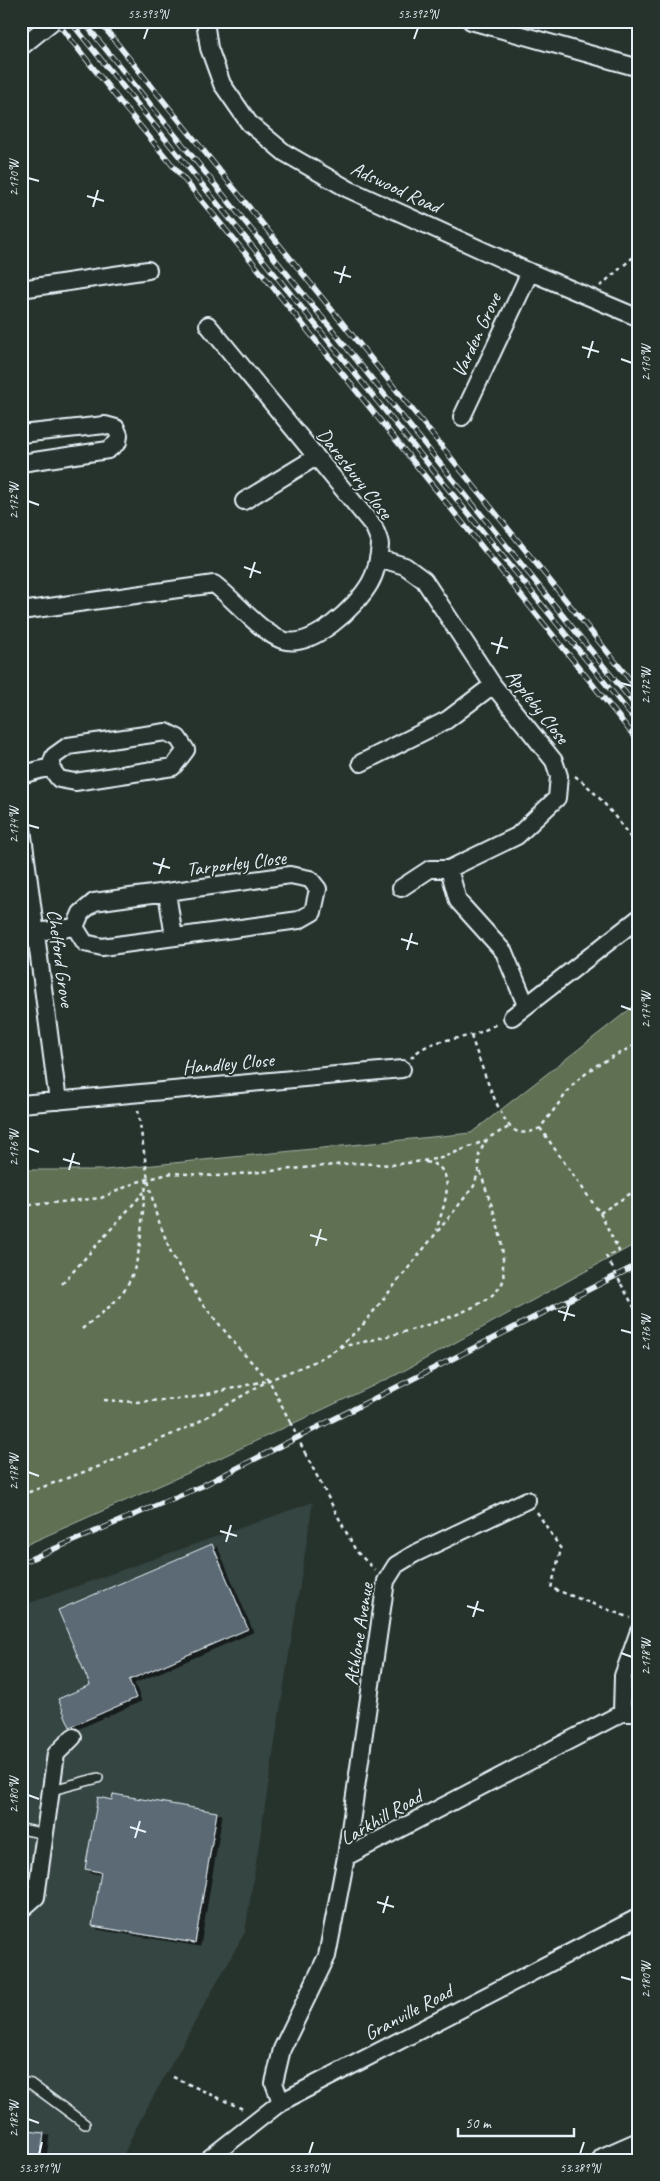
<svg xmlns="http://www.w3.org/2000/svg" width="660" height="2181" font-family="Caveat,sans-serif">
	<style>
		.built { fill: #364442 }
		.green { fill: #607052; stroke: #a4b0a5 }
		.building { fill: #5c6b74; stroke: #e8f1f8; filter: url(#shadow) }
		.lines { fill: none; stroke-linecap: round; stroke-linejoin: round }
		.lane-casing { stroke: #e8f1f8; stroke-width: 12 }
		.street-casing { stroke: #e8f1f8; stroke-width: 20 }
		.secondary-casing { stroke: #e8f1f8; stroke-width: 28 }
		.path { stroke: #e8f1f8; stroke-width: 2.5; stroke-dasharray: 4 4; stroke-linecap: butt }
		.lane { stroke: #26332d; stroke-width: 9 }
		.street { stroke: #26332d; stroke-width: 16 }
		.secondary { stroke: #26332d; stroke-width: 24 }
		.rail-casing { stroke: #e8f1f8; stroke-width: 5.5 }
		.rail { stroke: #26332d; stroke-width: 4; stroke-dasharray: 11; stroke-linecap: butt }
		.path-bridge { stroke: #e8f1f8; stroke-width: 2.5; stroke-dasharray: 4 4; stroke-linecap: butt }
		.ticks { fill: none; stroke: #e8f1f8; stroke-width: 2 }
		.labels { text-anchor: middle; stroke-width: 4; stroke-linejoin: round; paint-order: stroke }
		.street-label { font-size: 20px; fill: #e8f1f8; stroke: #26332d }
		.neatline { fill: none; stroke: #e8f1f8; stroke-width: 2 }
		.ticks-label { font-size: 12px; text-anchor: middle; fill: #e8f1f8 }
	</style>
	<defs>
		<filter id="shadow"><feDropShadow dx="5" dy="3" stdDeviation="0" flood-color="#0009"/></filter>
	</defs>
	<rect width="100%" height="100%" fill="#26332d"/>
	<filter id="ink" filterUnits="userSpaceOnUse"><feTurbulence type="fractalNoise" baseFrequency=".02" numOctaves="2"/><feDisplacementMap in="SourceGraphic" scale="10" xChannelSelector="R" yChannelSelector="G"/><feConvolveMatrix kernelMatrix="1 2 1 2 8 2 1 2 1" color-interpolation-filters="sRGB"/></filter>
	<g filter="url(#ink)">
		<path class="built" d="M 313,1502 L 245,1932 L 138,2124 L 121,2160 L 21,2160 L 21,1606 Z"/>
		<path class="green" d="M 639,1002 L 639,1242 L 396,1375 L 188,1473 L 21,1547 L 21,1170 L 104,1170 L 471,1133 Z"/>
		<path class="building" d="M 212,1544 L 248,1629 L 129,1680 L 136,1698 L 70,1727 L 58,1699 L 90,1685 L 58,1610 Z
			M 113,1794 L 217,1812 L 195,1943 L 92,1926 L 101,1872 L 85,1869 L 98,1797 L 112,1800 Z
			M 21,2130 L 44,2133 L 40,2160 L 21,2160 Z"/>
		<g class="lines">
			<g class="lane-casing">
				<path id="lane" d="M 52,1790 L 98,1778
					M 21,1829 L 46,1834
					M 21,2082 L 31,2084 L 85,2124"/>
			</g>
			<g class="street-casing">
				<path id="street" d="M 205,21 L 209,48 L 222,84 L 249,123 L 285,153 L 348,189 L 530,272 L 639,318
					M 471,21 L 639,68
					M 21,47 L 53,21
					M 21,289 L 148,270
					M 462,417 L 530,272
					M 21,434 L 105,425 L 116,428 L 119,435 L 118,442 L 108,450 L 21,463
					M 244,501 L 316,457
					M 378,558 L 405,566 L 424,580 L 493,685 L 554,761 L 559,776 L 557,798 L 517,836 L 449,869 L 458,901 L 504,952 L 526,1005
					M 21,611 L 214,584 C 234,599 260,632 282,640 C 312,650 357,606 370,583 C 376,573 379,556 380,545 C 380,540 376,533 374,527 L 208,325
					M 166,732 L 178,738 L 186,750 L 173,767 L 75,782 L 59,779 L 50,767 L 54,756 L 68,746 Z
					M 361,763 L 447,720 L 493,685
					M 21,775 L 50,767
					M 21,821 L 58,1101
					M 290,875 L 310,879 L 318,889 L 313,912 L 299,920 L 102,947 L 85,943 L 75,927 L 81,913 L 94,902 Z
					M 401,888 L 430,869 L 449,869
					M 167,893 L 174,937
					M 21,934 L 75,927
					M 512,1017 L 639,918
					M 21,1104 L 402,1069
					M 622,1713 L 623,1676 L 639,1631
					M 346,1857 L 386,1581 L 396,1565 L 414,1554 L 527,1500
					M 21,1910 L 36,1897 L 56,1754 L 73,1737
					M 281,2102 L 274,2083 L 282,2049 L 327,1956 L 346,1857 L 622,1713 L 639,1713
					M 207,2160 L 281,2102 L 639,1917"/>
			</g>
			<g class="secondary-casing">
				<path id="secondary" d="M 605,2160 L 639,2145"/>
			</g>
			<path class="path" d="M 600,286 L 639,252
				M 575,776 C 601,795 621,824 639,850
				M 471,1036 C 477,1053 500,1123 514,1130 C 523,1135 532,1132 540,1128 L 575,1082 L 597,1065 L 639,1043
				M 411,1058 C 426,1041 448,1040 469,1036 C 479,1034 490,1027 499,1023
				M 138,1110 L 148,1180 L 156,1214 L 172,1255 L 202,1303 L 241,1351 L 269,1380 L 290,1422
				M 540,1128 L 600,1213 L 619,1251 L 606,1256 L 611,1265
				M 425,1162 C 461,1166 443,1209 436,1230
				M 21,1206 L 101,1198 L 137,1182 L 172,1173 L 217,1176 L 356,1163 L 391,1165 L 416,1162 L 441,1158 L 487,1140
				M 600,1213 L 633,1192 L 639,1186
				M 62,1284 L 144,1192
				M 621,1284 L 639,1316
				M 82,1329 C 95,1318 112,1307 122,1293 C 146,1261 139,1217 147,1181
				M 340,1347 C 373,1340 492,1315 503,1281 C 504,1277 503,1270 503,1266 C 504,1231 489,1202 480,1170
				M 104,1400 L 136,1402 L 190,1398 L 265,1381
				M 305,1453 L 356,1551 L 375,1570
				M 21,1495 L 103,1465 L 193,1425 L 269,1380 L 316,1361 L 337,1349 L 361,1327 L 474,1186 L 479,1169 L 479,1155 L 483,1146 L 488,1138 L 509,1127
				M 537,1512 L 561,1549 L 551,1588 L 630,1618
				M 173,2077 L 245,2110"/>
			<use href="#lane" class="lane"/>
			<use href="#street" class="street"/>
			<use href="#secondary" class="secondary"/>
			<g class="rail-casing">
				<path id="rail" d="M 56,21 L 121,103 L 259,270 L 639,742
					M 70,21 L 639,725
					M 83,21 L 639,710
					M 99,21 L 639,691
					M 21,1563 L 202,1486 L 639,1264"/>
			</g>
			<use href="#rail" class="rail"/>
			<path class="path-bridge" d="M 611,1265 L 621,1284
				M 290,1422 L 305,1453"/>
		</g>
	</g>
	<path class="ticks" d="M 144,39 L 148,28M 414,39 L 418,28M 28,178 L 39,181M 87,196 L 104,201M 93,207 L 98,190M 334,272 L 351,277M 340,283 L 345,266M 582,347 L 599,352M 588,358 L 593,341M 621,359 L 632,363M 28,501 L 39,505M 244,567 L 261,573M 250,578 L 255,562M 491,643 L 508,648M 497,654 L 502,637M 621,683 L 632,686M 28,825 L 39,828M 153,863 L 170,868M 159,874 L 164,858M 401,939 L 418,944M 407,950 L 412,933M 621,1006 L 632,1010M 28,1148 L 39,1152M 63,1159 L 80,1164M 69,1170 L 74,1153M 310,1235 L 327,1240M 316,1246 L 321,1229M 558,1311 L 575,1316M 564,1321 L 569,1305M 621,1330 L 632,1333M 28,1472 L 39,1476M 220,1531 L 237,1536M 226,1542 L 231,1525M 467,1606 L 484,1611M 473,1617 L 478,1601M 621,1653 L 632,1657M 28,1795 L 39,1799M 130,1827 L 146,1832M 135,1838 L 140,1821M 377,1902 L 394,1907M 383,1913 L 388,1896M 621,1977 L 632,1980M 28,2119 L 39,2123M 39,2154 L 42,2142M 309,2154 L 313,2142M 580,2154 L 584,2142"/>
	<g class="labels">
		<g class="street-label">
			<text transform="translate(396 187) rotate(25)" y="7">Adswood Road</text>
			<text transform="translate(476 335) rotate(-65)" y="7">Varden Grove</text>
			<text transform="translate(355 473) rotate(52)" y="7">Daresbury Close</text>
			<text transform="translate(538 706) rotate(52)" y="7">Appleby Close</text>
			<text transform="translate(236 863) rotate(-7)" y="7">Tarporley Close</text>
			<text transform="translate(61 958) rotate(82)" y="7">Chelford Grove</text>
			<text transform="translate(228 1063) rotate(-5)" y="7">Handley Close</text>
			<text transform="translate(358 1634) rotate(-81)" y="7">Athlone Avenue</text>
			<text transform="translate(381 1817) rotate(-30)" y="7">Larkhill Road</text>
			<text transform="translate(408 2012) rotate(-28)" y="7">Granville Road</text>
		</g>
	</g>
	<rect width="660" height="2181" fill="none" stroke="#26332d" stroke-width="55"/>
	<path d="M458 2128v8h116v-8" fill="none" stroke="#e8f1f8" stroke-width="2.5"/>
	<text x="465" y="2128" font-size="15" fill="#e8f1f8" stroke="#26332d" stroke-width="4" paint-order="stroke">50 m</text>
	<rect x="28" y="28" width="604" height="2126" class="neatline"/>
	<g class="ticks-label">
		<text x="148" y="18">53.393°N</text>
		<text x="418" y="18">53.392°N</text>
		<text transform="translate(14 178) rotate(-90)" y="4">2.170°W</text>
		<text transform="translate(646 363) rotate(-90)" y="4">2.170°W</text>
		<text transform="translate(14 501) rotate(-90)" y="4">2.172°W</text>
		<text transform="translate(646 686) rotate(-90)" y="4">2.172°W</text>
		<text transform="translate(14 825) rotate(-90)" y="4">2.174°W</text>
		<text transform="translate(646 1010) rotate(-90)" y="4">2.174°W</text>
		<text transform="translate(14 1148) rotate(-90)" y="4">2.176°W</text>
		<text transform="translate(646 1333) rotate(-90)" y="4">2.176°W</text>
		<text transform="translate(14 1472) rotate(-90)" y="4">2.178°W</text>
		<text transform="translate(646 1657) rotate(-90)" y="4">2.178°W</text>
		<text transform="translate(14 1795) rotate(-90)" y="4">2.180°W</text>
		<text transform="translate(646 1980) rotate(-90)" y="4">2.180°W</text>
		<text transform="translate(14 2119) rotate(-90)" y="4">2.182°W</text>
		<text x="39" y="2172">53.391°N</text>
		<text x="309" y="2172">53.390°N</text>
		<text x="580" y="2172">53.389°N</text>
	</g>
</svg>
